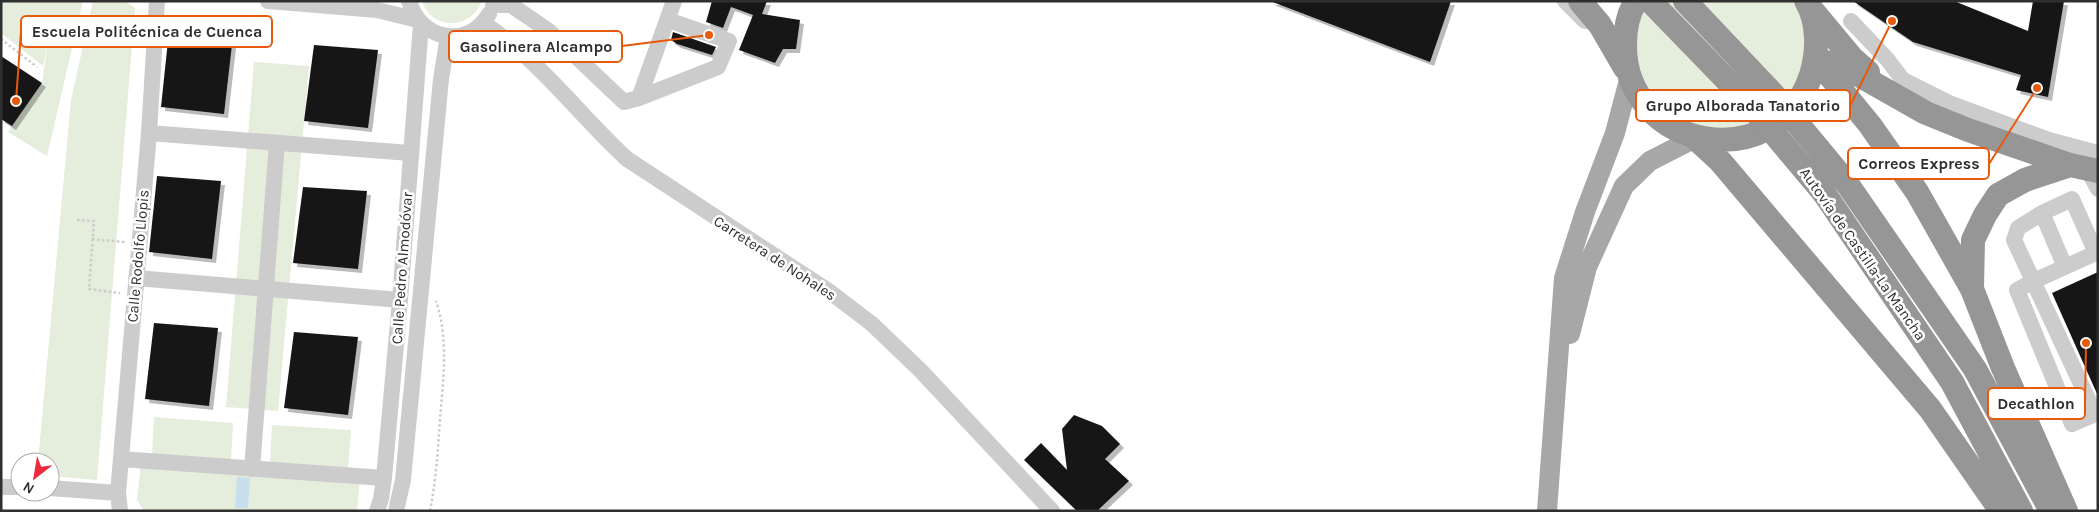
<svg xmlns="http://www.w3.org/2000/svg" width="2099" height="512" font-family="Karla,sans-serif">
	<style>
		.green { fill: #e5eddc }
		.water { fill: #c7dfed }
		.building { fill: #161616; filter: url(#shadow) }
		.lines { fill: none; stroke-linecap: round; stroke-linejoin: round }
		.path { stroke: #ccc; stroke-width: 2.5; stroke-dasharray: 2.5 2.5; stroke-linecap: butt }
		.minor { stroke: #ccc; stroke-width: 16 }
		.major { stroke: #a7a7a7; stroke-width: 20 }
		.highway { stroke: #969696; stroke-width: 24 }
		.highway-bridge { stroke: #969696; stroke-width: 24 }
		.labels { text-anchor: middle; stroke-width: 5; stroke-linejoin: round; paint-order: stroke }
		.street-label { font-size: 15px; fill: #2f2f2f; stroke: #fff }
		.leader { fill: none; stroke: #e8590c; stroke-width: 2 }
		.callout-dot { fill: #e8590c; stroke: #fff; stroke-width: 2 }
		.callout { fill: #fff; stroke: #e8590c; stroke-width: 2 }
		.callout-label { font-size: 16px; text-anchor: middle; font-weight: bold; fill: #2f2f2f }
	</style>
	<defs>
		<filter id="shadow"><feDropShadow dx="4" dy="4" stdDeviation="0" flood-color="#0004"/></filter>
	</defs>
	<rect width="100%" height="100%" fill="#fff"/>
	<path class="green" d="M 1,1 L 83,1 L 47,156 L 8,132 L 42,83 L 48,42 L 43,66 L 1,33 Z
		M 93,1 L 125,1 L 135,8 L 97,480 L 50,476 L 50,462 L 38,462 L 71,100 Z
		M 422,1 L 482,1 C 471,30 432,31 422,1 Z
		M 1648,1 L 1792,1 C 1806,22 1808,47 1800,71 C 1773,156 1648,145 1638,56 C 1635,36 1637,18 1648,1 Z
		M 254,62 L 309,66 L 278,411 L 226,407 Z
		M 154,417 L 233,423 L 231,460 L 152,455 Z
		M 272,425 L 351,430 L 348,468 L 270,463 Z
		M 141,463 L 360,479 L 357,511 L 144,511 L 137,500 Z"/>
	<path class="water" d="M 237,477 L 250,478 L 248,508 L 235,508 Z"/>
	<path class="building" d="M 712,1 L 767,1 L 762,14 L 800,20 L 796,49 L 783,49 L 775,63 L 739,50 L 753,15 L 731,7 L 723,28 L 706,22 Z
		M 1270,1 L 1451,1 L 1430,62 Z
		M 1853,1 L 1954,1 L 2028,31 L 2033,1 L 2064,1 L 2048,97 L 2016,90 L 2021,75 L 1913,42 Z
		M 169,31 L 233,36 L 224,114 L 161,107 Z
		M 673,32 L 716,47 L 712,55 L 677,44 L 671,40 Z
		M 314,45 L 378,50 L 368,128 L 304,121 Z
		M 1,56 L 42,83 L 12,126 L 1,119 Z
		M 157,176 L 221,181 L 212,259 L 149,252 Z
		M 303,187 L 367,191 L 358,269 L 293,263 Z
		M 2098,272 L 2098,396 L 2052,293 Z
		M 154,323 L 218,328 L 209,406 L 145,399 Z
		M 294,332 L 358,337 L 348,415 L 284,408 Z
		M 1074,415 L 1102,426 L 1120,444 L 1105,459 L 1129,481 L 1097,511 L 1077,511 L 1024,460 L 1041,443 L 1067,470 L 1062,429 Z"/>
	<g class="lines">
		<path class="path" d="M 1,39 L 37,67
			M 77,220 L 94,221 L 89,289 L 120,293
			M 92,239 L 125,242
			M 430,511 C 436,480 438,450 440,419 C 443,381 449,339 436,301"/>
		<path class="minor" d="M 268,1 L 377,10 L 418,20
			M 409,1 C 420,40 468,50 489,14
			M 1565,1 L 1585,21
			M 493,5 L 511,5 L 549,31 L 624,102 L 639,98 L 674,1
			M 1851,21 L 1887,59 L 1903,80
			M 483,23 C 539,59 578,114 627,159 L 830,292 L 872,324 L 921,371 L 1052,511
			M 1892,93 L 1903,80 L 1949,103 L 2049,140 L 2098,153
			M 639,98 L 718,67 L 729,41 L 668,20
			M 149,133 L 410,153
			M 2087,169 L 2098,189
			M 2042,213 L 2065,267
			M 2098,252 L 2034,281 L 2017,290 L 2072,424 L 2098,413
			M 136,278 L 400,300
			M 2095,414 L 2014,240 L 2018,228 L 2042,213 L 2072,199 L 2096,253
			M 121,459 L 384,478
			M 252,469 L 277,143
			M 1,487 L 20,487
			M 50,488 L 118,493
			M 120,511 L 118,493 L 149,133 L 157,1
			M 377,511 L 381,499 L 384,478 L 400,300 L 421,24
			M 396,511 L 403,480 L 441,79 L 448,36"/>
		<path class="major" d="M 1570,334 L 1587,267 L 1624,186 L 1650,161 L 1695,138
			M 1547,511 L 1564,278 L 1585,212 L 1615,133 L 1630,76"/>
		<path class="highway" d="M 1580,1 L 1600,25 L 1625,68
			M 1636,1 C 1628,13 1625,31 1625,45 C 1625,152 1778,177 1811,75 C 1818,52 1819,23 1806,1
			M 1812,10 L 1852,58 L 1868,72
			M 1816,59 L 1870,125 L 1917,192 L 1972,289 L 2003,368 L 2066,511
			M 1816,59 L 1850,70 L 1926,113 L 1968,130 L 2070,165 L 2098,171
			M 1695,138 L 1720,161 L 1930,409 L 2001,511
			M 1846,182 L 1975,369 L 2051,511
			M 1824,193 L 1952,382 L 2021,511
			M 1972,287 L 1973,240 L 1985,215 L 1998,195 L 2025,180 L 2070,165"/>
		<path class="highway-bridge" d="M 1650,1 L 1745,99 L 1824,193
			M 1685,1 L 1772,93 L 1846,182"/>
	</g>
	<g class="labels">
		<g class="street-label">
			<text transform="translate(1863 254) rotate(55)" y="5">Autovía de Castilla-La Mancha</text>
			<text transform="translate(138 256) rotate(-85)" y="5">Calle Rodolfo Llopis</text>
			<text transform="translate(775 258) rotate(33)" y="5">Carretera de Nohales</text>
			<text transform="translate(402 268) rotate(-86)" y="5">Calle Pedro Almodóvar</text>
		</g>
	</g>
	<path class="leader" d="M16 101L21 31M709 35L622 46M1892 21L1850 106M2037 88L1989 164M2086 343L2085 403"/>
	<g class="callout-dot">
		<circle cx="16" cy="101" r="5"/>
		<circle cx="709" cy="35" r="5"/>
		<circle cx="1892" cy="21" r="5"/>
		<circle cx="2037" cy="88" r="5"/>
		<circle cx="2086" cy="343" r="5"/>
	</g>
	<g class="callout">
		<rect x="21" y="16" width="251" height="31" rx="5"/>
		<rect x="449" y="31" width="173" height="31" rx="5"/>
		<rect x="1636" y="90" width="214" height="31" rx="5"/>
		<rect x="1848" y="148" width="141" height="31" rx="5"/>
		<rect x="1988" y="388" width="97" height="31" rx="5"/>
	</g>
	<g class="callout-label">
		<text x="147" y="37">Escuela Politécnica de Cuenca</text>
		<text x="536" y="52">Gasolinera Alcampo</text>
		<text x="1743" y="111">Grupo Alborada Tanatorio</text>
		<text x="1919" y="169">Correos Express</text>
		<text x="2036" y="409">Decathlon</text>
	</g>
	<rect width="2099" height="512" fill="none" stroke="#2f2f2f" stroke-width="5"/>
	<g transform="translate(35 477) rotate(211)"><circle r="24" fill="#ffffff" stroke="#acacac"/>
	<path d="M0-4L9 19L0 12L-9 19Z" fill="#ec2a3c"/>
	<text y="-8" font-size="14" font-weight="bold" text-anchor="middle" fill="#2f2f2f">N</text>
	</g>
</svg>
